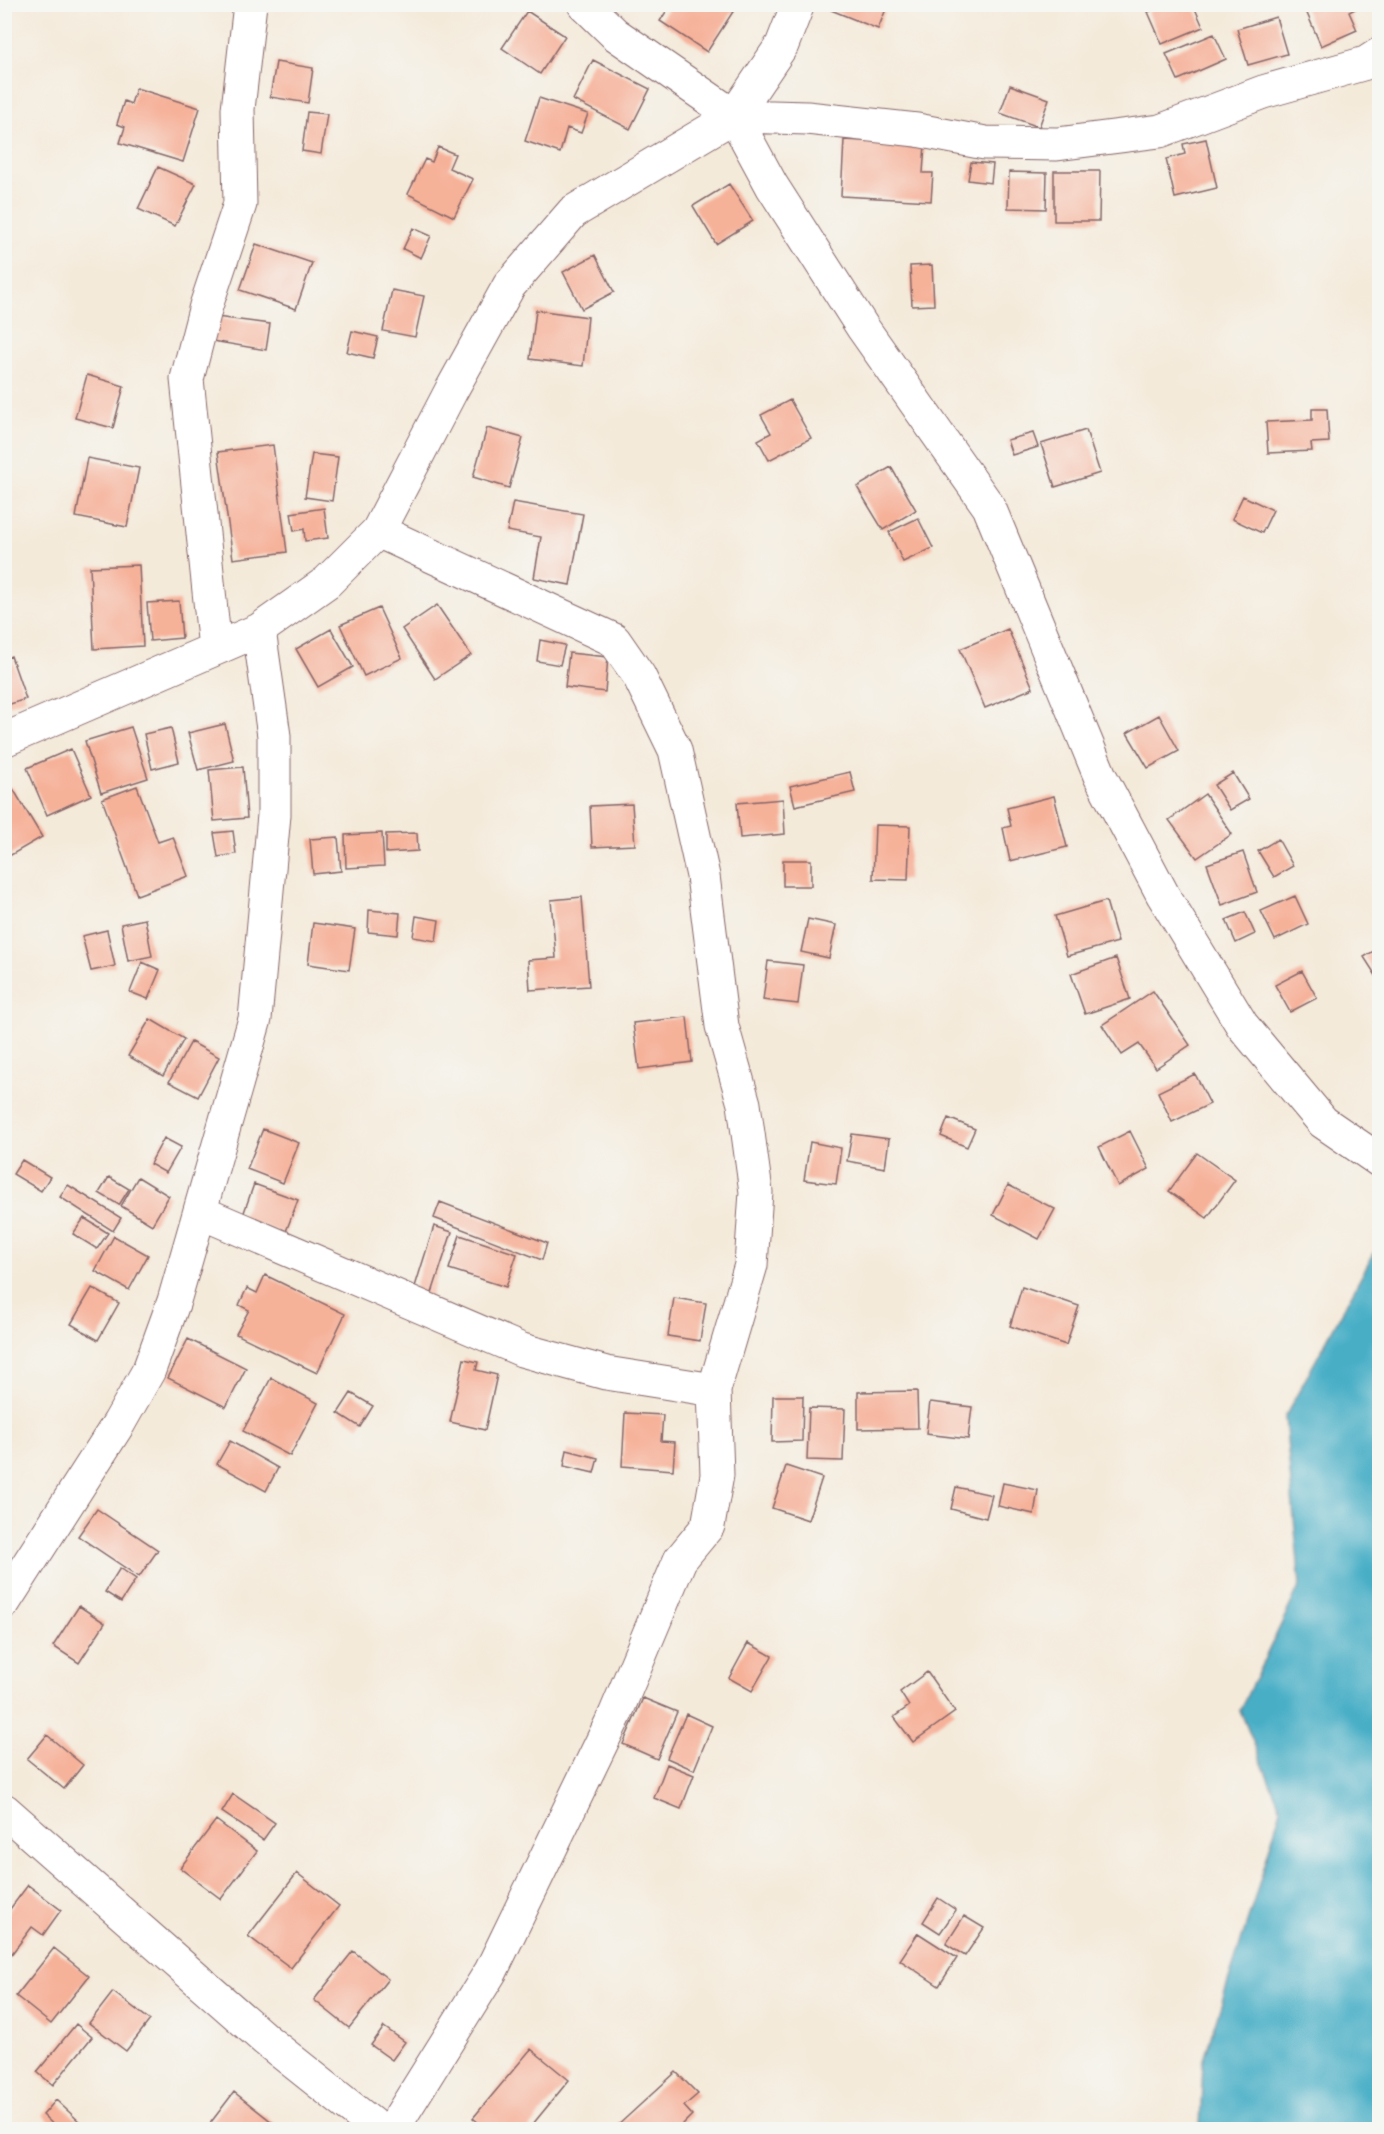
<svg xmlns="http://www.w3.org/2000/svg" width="1384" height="2134" font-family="'Comic Neue',sans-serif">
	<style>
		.water { fill: #47aec6; stroke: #486678; stroke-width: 1.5 }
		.building { fill: #f6b199 }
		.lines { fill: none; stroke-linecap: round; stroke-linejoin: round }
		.minor-casing { stroke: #866668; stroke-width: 35 }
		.tertiary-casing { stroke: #866668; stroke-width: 35 }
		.minor { stroke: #fff; stroke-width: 33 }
		.tertiary { stroke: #fff; stroke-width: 33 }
	</style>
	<rect width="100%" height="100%" fill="#f6f6f2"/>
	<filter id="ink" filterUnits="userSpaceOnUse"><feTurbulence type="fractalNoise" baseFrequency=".0167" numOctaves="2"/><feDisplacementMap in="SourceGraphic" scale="12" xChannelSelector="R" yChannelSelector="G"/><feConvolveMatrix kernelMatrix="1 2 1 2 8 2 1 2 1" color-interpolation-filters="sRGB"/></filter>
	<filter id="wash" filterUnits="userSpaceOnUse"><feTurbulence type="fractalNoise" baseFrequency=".008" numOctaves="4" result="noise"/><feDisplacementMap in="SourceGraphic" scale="24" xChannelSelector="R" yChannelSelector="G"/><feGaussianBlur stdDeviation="1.35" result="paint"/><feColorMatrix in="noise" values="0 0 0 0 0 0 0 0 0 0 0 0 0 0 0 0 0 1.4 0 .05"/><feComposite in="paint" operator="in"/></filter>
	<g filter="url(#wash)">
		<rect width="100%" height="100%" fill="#f4eada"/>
		<path class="water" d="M 1379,1244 L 1379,2129 L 1200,2129 L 1203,2062 L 1256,1894 L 1281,1809 L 1240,1710 L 1300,1585 L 1285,1417 Z"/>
		<g id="blocks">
			<path class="building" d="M 671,4 L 738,4 L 707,52 L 660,21 Z
				M 833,4 L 888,4 L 878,29 L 831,10 Z
				M 1166,4 L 1193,4 L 1203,27 L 1162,44 L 1148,12 Z
				M 1303,4 L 1365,4 L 1349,12 L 1357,30 L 1321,46 Z
				M 527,11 L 565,36 L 540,74 L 502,48 Z
				M 1276,17 L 1287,54 L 1248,65 L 1237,29 Z
				M 1214,34 L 1226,59 L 1178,80 L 1166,54 Z
				M 593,60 L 650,89 L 630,129 L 573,100 Z
				M 276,62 L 313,68 L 308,103 L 270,97 Z
				M 1010,85 L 1049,99 L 1039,127 L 1000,113 Z
				M 136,88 L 200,108 L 183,162 L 120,143 L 125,127 L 117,124 L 124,101 L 131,104 Z
				M 539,98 L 588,114 L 581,133 L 567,128 L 560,153 L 525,141 Z
				M 307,112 L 327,114 L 321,154 L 302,151 Z
				M 1206,139 L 1217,188 L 1175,198 L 1166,159 L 1185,154 L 1183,144 Z
				M 844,140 L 925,144 L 923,173 L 933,173 L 931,201 L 841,196 Z
				M 438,147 L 455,154 L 449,168 L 473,179 L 454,217 L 408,194 L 425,159 L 432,162 Z
				M 971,162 L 993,164 L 991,183 L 968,180 Z
				M 158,167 L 196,184 L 175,226 L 138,209 Z
				M 1054,171 L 1100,171 L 1099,221 L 1054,221 Z
				M 1009,172 L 1047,173 L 1046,209 L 1008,208 Z
				M 729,184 L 753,221 L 716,244 L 693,206 Z
				M 413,228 L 431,236 L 421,258 L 403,249 Z
				M 256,244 L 312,263 L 296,309 L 240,290 Z
				M 595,255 L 614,292 L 582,309 L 563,272 Z
				M 932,265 L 934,305 L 912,306 L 910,266 Z
				M 392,290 L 424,296 L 415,337 L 383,331 Z
				M 536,310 L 588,317 L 583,366 L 530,359 Z
				M 216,317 L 270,324 L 266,350 L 212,341 Z
				M 352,331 L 378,337 L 373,358 L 347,352 Z
				M 87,375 L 124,386 L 113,428 L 75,418 Z
				M 790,400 L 811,438 L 769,460 L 758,440 L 771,433 L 761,415 Z
				M 1312,409 L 1327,409 L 1329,442 L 1311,443 L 1312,451 L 1268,453 L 1266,422 L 1312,420 Z
				M 487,428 L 523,438 L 509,488 L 473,477 Z
				M 1086,430 L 1100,473 L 1055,487 L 1041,444 Z
				M 1033,433 L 1038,447 L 1012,455 L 1007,440 Z
				M 273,445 L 287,552 L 233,559 L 218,452 Z
				M 312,454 L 338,457 L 332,501 L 305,497 Z
				M 87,458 L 139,468 L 127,527 L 76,517 Z
				M 891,467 L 916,510 L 883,530 L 857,487 Z
				M 1243,496 L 1273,510 L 1262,533 L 1232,519 Z
				M 513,502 L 583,514 L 570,585 L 534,578 L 541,537 L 507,531 Z
				M 324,508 L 328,538 L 305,541 L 304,529 L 294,531 L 291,513 Z
				M 918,518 L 933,548 L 903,562 L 889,532 Z
				M 139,565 L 143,646 L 94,649 L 90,567 Z
				M 179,601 L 182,638 L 150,641 L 147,603 Z
				M 437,605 L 471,655 L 435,679 L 402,629 Z
				M 379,608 L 402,658 L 364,676 L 340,625 Z
				M 331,629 L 353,667 L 318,687 L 296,649 Z
				M 1008,629 L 1033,688 L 985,708 L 960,649 Z
				M 540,640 L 565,645 L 560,665 L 537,661 Z
				M 569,653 L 608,657 L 605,692 L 565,687 Z
				M 11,656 L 26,699 L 4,706 L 4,659 Z
				M 1159,715 L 1179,751 L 1148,768 L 1127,733 Z
				M 225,724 L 234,761 L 198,770 L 188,733 Z
				M 131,727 L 148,778 L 101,793 L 85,741 Z
				M 171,728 L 179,762 L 152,769 L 144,734 Z
				M 71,749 L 91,795 L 47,815 L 27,768 Z
				M 243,767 L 247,818 L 214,821 L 209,770 Z
				M 850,772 L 855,792 L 795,806 L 790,786 Z
				M 1233,773 L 1249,799 L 1230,810 L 1214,785 Z
				M 137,786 L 158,842 L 173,837 L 188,876 L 137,895 L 102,799 Z
				M 12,787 L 42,837 L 4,859 L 4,791 Z
				M 1205,794 L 1232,834 L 1197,858 L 1169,820 Z
				M 1054,796 L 1067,847 L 1010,861 L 1003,828 L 1011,826 L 1007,808 Z
				M 783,799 L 785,834 L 740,838 L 737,803 Z
				M 632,804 L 635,845 L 592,847 L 590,806 Z
				M 875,825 L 910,826 L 908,880 L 873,879 Z
				M 233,831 L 236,854 L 218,857 L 214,833 Z
				M 382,833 L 384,866 L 346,868 L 345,835 Z
				M 417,833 L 418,851 L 386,853 L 386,834 Z
				M 338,837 L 341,871 L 313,874 L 310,839 Z
				M 1278,839 L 1293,866 L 1274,877 L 1258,851 Z
				M 1243,852 L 1257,892 L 1222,905 L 1207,864 Z
				M 783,860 L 811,860 L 811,886 L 783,886 Z
				M 1295,896 L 1308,924 L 1275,940 L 1261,911 Z
				M 582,897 L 589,986 L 530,990 L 528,960 L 556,958 L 551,900 Z
				M 1106,901 L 1118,942 L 1067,956 L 1055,916 Z
				M 369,910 L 400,913 L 398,935 L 368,932 Z
				M 1245,912 L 1255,934 L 1236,943 L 1226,920 Z
				M 416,916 L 439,920 L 436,941 L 413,937 Z
				M 145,919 L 152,956 L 128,961 L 121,924 Z
				M 808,919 L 836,925 L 829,958 L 801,952 Z
				M 313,923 L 355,929 L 349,970 L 308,964 Z
				M 107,930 L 115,966 L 91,971 L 82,936 Z
				M 1380,947 L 1380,982 L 1364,957 Z
				M 1116,958 L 1130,999 L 1085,1014 L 1071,974 Z
				M 768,961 L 803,965 L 798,1004 L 763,1000 Z
				M 142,962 L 160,970 L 148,999 L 130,992 Z
				M 1302,971 L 1317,998 L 1290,1012 L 1275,985 Z
				M 1153,991 L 1190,1045 L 1156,1068 L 1139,1044 L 1122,1055 L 1102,1025 Z
				M 687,1017 L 692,1062 L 639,1069 L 633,1023 Z
				M 150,1019 L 184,1039 L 163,1076 L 128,1056 Z
				M 191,1042 L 219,1057 L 198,1097 L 169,1082 Z
				M 1195,1074 L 1210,1104 L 1172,1122 L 1158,1092 Z
				M 948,1118 L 975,1129 L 967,1147 L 941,1136 Z
				M 263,1129 L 299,1143 L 283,1183 L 247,1169 Z
				M 1130,1131 L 1149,1169 L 1118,1186 L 1099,1147 Z
				M 852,1134 L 889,1139 L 885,1168 L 847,1161 Z
				M 164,1138 L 181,1147 L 166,1173 L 150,1164 Z
				M 810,1142 L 841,1148 L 836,1184 L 804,1180 Z
				M 1197,1153 L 1235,1180 L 1207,1218 L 1169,1191 Z
				M 22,1160 L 50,1177 L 41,1191 L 13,1174 Z
				M 109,1177 L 129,1189 L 119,1205 L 99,1193 Z
				M 138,1177 L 169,1196 L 152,1225 L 121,1206 Z
				M 254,1184 L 298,1200 L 285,1234 L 242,1218 Z
				M 68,1185 L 121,1218 L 113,1231 L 60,1197 Z
				M 1008,1185 L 1055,1209 L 1039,1239 L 993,1215 Z
				M 440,1202 L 547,1243 L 542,1260 L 434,1218 Z
				M 84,1218 L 108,1233 L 97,1249 L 73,1234 Z
				M 434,1226 L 452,1232 L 430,1299 L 413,1293 Z
				M 460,1235 L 517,1254 L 506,1287 L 449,1269 Z
				M 114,1236 L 148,1255 L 129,1290 L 95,1271 Z
				M 265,1275 L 345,1314 L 317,1373 L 236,1334 L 249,1310 L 239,1305 L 247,1288 L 257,1293 Z
				M 1022,1287 L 1079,1306 L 1066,1345 L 1010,1326 Z
				M 92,1288 L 119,1303 L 98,1340 L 71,1324 Z
				M 674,1298 L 706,1303 L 700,1341 L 668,1336 Z
				M 188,1339 L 246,1368 L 226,1407 L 168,1378 Z
				M 464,1359 L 478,1362 L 476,1370 L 497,1375 L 485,1430 L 450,1422 Z
				M 271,1378 L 318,1403 L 290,1456 L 243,1431 Z
				M 917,1391 L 918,1428 L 858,1429 L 858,1392 Z
				M 351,1393 L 373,1406 L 360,1427 L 338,1413 Z
				M 773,1396 L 803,1396 L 802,1441 L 772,1442 Z
				M 930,1402 L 972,1407 L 968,1439 L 926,1434 Z
				M 809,1408 L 845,1409 L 843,1461 L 807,1460 Z
				M 625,1413 L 663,1415 L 661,1441 L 675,1442 L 673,1470 L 622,1466 Z
				M 230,1441 L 278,1468 L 266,1491 L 217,1464 Z
				M 567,1450 L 598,1458 L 594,1473 L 564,1466 Z
				M 786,1466 L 822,1478 L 808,1520 L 772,1508 Z
				M 1003,1483 L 1038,1490 L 1034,1514 L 998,1506 Z
				M 956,1487 L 992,1495 L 986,1518 L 951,1509 Z
				M 97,1509 L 158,1550 L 139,1577 L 78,1536 Z
				M 120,1568 L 136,1579 L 121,1602 L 105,1592 Z
				M 79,1606 L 105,1623 L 79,1663 L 53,1646 Z
				M 748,1643 L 772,1656 L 752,1691 L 729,1678 Z
				M 927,1672 L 955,1712 L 913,1742 L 894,1717 L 909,1706 L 900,1692 Z
				M 643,1698 L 677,1712 L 657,1759 L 623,1744 Z
				M 686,1714 L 712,1726 L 694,1770 L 667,1758 Z
				M 47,1735 L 83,1765 L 64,1789 L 27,1759 Z
				M 667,1764 L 694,1775 L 681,1809 L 654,1798 Z
				M 233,1794 L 275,1823 L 263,1840 L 222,1812 Z
				M 216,1820 L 257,1851 L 221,1899 L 180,1868 Z
				M 297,1873 L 339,1906 L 291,1968 L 248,1936 Z
				M 28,1885 L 61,1910 L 43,1935 L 32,1927 L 4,1964 L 4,1917 Z
				M 938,1898 L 956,1910 L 940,1933 L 923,1922 Z
				M 964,1916 L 984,1928 L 965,1956 L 946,1944 Z
				M 918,1933 L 957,1958 L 939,1986 L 900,1960 Z
				M 54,1948 L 89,1976 L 51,2024 L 16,1996 Z
				M 353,1951 L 388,1979 L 349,2028 L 314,2000 Z
				M 113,1992 L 150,2020 L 126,2051 L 89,2023 Z
				M 76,2024 L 92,2037 L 53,2085 L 37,2072 Z
				M 384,2027 L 405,2042 L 392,2060 L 371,2045 Z
				M 531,2049 L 569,2080 L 528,2130 L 487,2130 L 473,2118 Z
				M 676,2072 L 698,2094 L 684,2106 L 692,2115 L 677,2130 L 618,2130 L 616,2127 Z
				M 234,2092 L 282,2130 L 205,2130 Z
				M 56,2100 L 80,2122 L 74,2130 L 59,2130 L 43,2115 Z"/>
		</g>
	</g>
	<g filter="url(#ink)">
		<use href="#blocks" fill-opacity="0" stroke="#866668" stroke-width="1.5"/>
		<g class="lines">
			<g class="minor-casing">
				<path id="minor" d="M 584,4 L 615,34 L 734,116 L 772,186 L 863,328 L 989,507 L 1100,776 L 1163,895 L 1242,1025 L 1323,1122 L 1380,1161
					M 734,116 L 807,118 L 917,130 L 985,143 L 1057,144 L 1160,131 L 1263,92 L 1366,63 L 1380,54
					M 378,531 L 614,640 L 639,676 L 675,750 L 703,876 L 722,1026 L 744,1104 L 756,1192 L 751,1265 L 714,1390 L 717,1475 L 708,1526 L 680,1560 L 615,1715 L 491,1971 L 392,2130
					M 215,649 L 259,630 L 327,582 L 378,531 L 451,391 L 509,286 L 573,212 L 734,116 L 782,45 L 798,4
					M 4,740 L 215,649 L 187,379 L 206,306 L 240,204 L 238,109 L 250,4
					M 200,1212 L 522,1350 L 606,1373 L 714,1390
					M 4,1602 L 119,1423 L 149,1370 L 174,1301 L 255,1019 L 274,815 L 274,736 L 259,630"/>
			</g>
			<g class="tertiary-casing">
				<path id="tertiary" d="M 4,1810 L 266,2040 L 379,2130"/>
			</g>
			<use href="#minor" class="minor"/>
			<use href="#tertiary" class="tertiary"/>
		</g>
	</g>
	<rect width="1384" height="2134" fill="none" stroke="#f6f6f2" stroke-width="24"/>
</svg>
